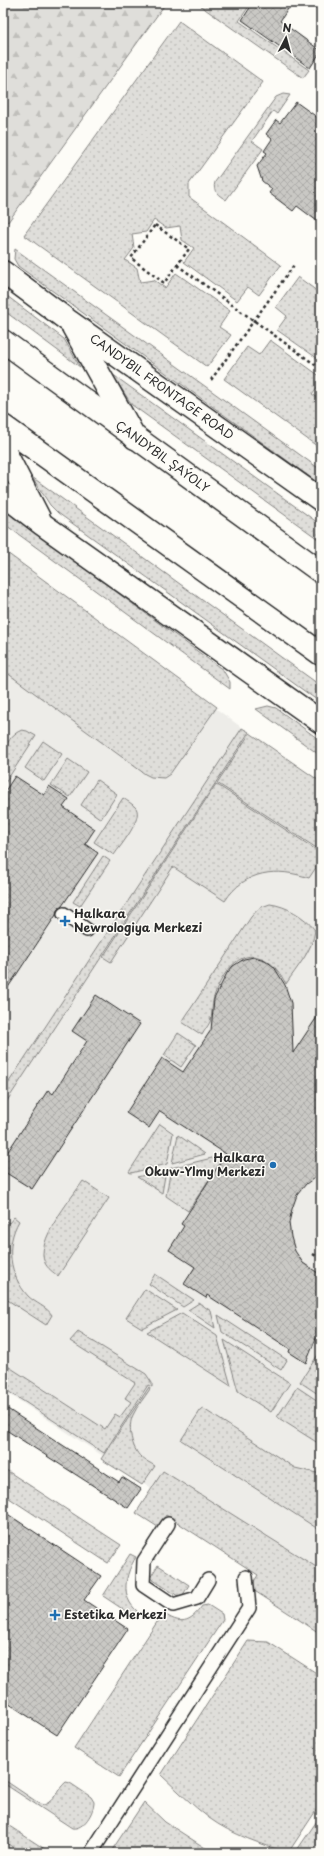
<svg xmlns="http://www.w3.org/2000/svg" width="324" height="1856" font-family="'Playpen Sans',sans-serif">
	<style>
		.built { fill: #edece8 }
		.grass { fill: url(#grass-dots); stroke: #858482 }
		.forest { fill: url(#forest-firs); stroke: #858482 }
		.building { fill: url(#building-cross-hatch); stroke: #2b2b2b }
		.lines { fill: none; stroke-linecap: round; stroke-linejoin: round }
		.service-casing { stroke: #2b2b2b; stroke-width: 16 }
		.minor-casing { stroke: #2b2b2b; stroke-width: 25 }
		.secondary-casing { stroke: #2b2b2b; stroke-width: 25 }
		.path { stroke: #2b2b2b; stroke-width: 2.5; stroke-dasharray: 3 3; stroke-linecap: butt }
		.service { stroke: #fdfcf7; stroke-width: 13 }
		.minor { stroke: #fdfcf7; stroke-width: 22 }
		.secondary { stroke: #fdfcf7; stroke-width: 22 }
		.poi-dot { fill: #1f6fb2; stroke: #fdfcf7; stroke-width: 1.5 }
		.labels { text-anchor: middle; stroke-width: 3; stroke-linejoin: round; paint-order: stroke }
		.street-label { font-size: 12px; fill: #2b2b2b; stroke: #fdfcf7 }
		.poi-label { font-size: 12px; font-weight: bold; fill: #2b2b2b; stroke: #fdfcf7; text-anchor: start }
	</style>
	<defs>
		<pattern id="grass-dots" width="8" height="8" patternUnits="userSpaceOnUse"><rect width="8" height="8" fill="#dfdeda"/><path d="M2 2h.1M6 6h.1" fill="none" stroke="#c0bfbb" stroke-width="1.8" stroke-linecap="round"/></pattern>
		<pattern id="forest-firs" width="22" height="20" patternUnits="userSpaceOnUse"><rect width="22" height="20" fill="#dfdeda"/><path d="M5 1l3.5 6h-7zM16 11l3.5 6h-7z" fill="#c0bfbb"/></pattern>
		<pattern id="building-cross-hatch" width="8" height="8" patternUnits="userSpaceOnUse"><rect width="8" height="8" fill="#c9c8c4"/><path d="M0 0l8 8M0 8l8-8" fill="none" stroke="#adaca9"/></pattern>
	</defs>
	<rect width="100%" height="100%" fill="#fdfcf7"/>
	<filter id="ink" filterUnits="userSpaceOnUse"><feTurbulence type="fractalNoise" baseFrequency=".025" numOctaves="2"/><feDisplacementMap in="SourceGraphic" scale="8" xChannelSelector="R" yChannelSelector="G"/><feConvolveMatrix kernelMatrix="1 2 1 2 8 2 1 2 1" color-interpolation-filters="sRGB"/></filter>
	<g filter="url(#ink)">
		<path class="built" d="M 3,552 L 321,786 L 321,1600 L 3,1390 Z"/>
		<path class="grass" d="M 199,3 L 251,3 L 239,21 L 309,70 L 303,78 L 202,7 Z
			M 179,21 L 263,82 L 189,184 L 189,197 L 281,265 L 259,295 L 248,287 L 237,301 L 184,262 L 194,248 L 182,240 L 180,226 L 166,228 L 154,220 L 146,232 L 132,234 L 134,248 L 125,260 L 137,268 L 140,282 L 154,280 L 165,288 L 176,273 L 230,311 L 219,327 L 231,335 L 207,367 L 24,235 Z
			M 283,94 L 290,95 L 277,114 L 273,111 L 252,141 L 263,149 L 226,200 C 219,195 212,192 215,182 L 276,97 Z
			M 15,249 L 321,470 L 321,485 L 18,266 L 14,259 Z
			M 298,277 L 321,294 L 321,361 L 277,330 L 287,316 L 276,307 Z
			M 3,293 L 64,339 L 80,367 L 3,310 Z
			M 270,340 L 321,377 L 321,382 L 312,394 L 321,400 L 321,449 L 224,379 L 247,347 L 259,355 Z
			M 112,374 L 321,525 L 321,541 L 132,405 Z
			M 32,477 L 321,686 L 321,703 L 58,513 L 50,505 Z
			M 3,509 L 223,670 L 230,682 L 230,689 L 3,523 Z
			M 3,550 L 217,707 L 170,774 L 164,778 L 151,777 L 145,774 L 3,670 Z
			M 268,706 L 276,708 L 321,741 L 321,756 L 256,709 Z
			M 242,728 L 249,732 L 3,1107 L 3,1091 Z
			M 22,730 L 27,731 L 36,736 L 3,786 C 3,767 0,738 22,730 Z
			M 250,733 L 321,782 L 321,851 L 217,783 Z
			M 43,741 L 62,754 L 44,781 L 25,768 Z
			M 68,759 L 87,772 L 70,797 L 51,785 Z
			M 97,780 L 117,794 L 101,819 L 81,805 Z
			M 216,784 L 321,853 L 321,869 L 317,866 L 309,878 C 277,867 245,870 225,901 L 173,867 L 111,962 L 103,957 Z
			M 123,798 C 127,801 133,804 136,808 C 143,819 121,845 114,855 L 94,842 Z
			M 103,856 L 110,861 L 80,906 L 73,902 Z
			M 270,904 C 286,906 304,916 315,930 C 313,950 297,967 286,984 C 279,971 272,961 258,957 C 235,951 219,980 214,997 C 211,1005 213,1015 210,1022 C 208,1026 204,1031 202,1035 L 182,1022 L 251,917 L 259,908 Z
			M 178,1033 L 196,1045 L 181,1067 L 164,1055 Z
			M 160,1124 L 173,1133 L 167,1164 L 131,1173 L 129,1172 Z
			M 178,1135 L 205,1154 L 172,1163 Z
			M 212,1158 L 220,1163 L 188,1211 L 166,1196 L 171,1168 Z
			M 166,1170 L 162,1193 L 137,1177 Z
			M 83,1181 L 109,1198 L 58,1276 C 54,1273 47,1268 45,1263 C 34,1242 71,1199 83,1181 Z
			M 14,1217 L 19,1221 C 5,1245 9,1275 28,1296 C 35,1303 47,1307 52,1315 L 46,1325 L 3,1297 L 3,1219 L 9,1223 Z
			M 155,1274 L 194,1300 L 183,1307 L 149,1284 Z
			M 145,1289 L 177,1310 L 142,1328 L 126,1318 Z
			M 199,1303 L 211,1311 L 215,1328 L 188,1310 Z
			M 182,1313 L 217,1336 L 231,1386 L 147,1332 Z
			M 218,1315 L 287,1360 L 281,1370 L 222,1332 Z
			M 78,1332 L 146,1374 L 152,1383 L 152,1387 L 148,1385 L 104,1453 L 3,1388 L 3,1363 L 105,1429 L 115,1414 L 120,1417 L 131,1402 L 125,1398 L 135,1383 L 70,1341 Z
			M 224,1340 L 290,1383 L 271,1412 L 238,1391 Z
			M 321,1350 L 321,1396 L 300,1382 Z
			M 149,1387 L 150,1389 C 145,1397 137,1406 133,1415 C 127,1427 132,1449 141,1457 C 145,1461 151,1463 155,1466 L 142,1485 L 101,1459 Z
			M 297,1387 L 321,1403 L 321,1445 L 277,1417 Z
			M 202,1408 L 295,1468 L 321,1474 L 321,1531 L 181,1440 Z
			M 3,1468 L 121,1545 L 108,1563 L 3,1494 Z
			M 163,1471 L 321,1570 L 321,1634 L 250,1588 L 258,1575 L 166,1515 L 158,1527 L 136,1513 Z
			M 130,1554 L 136,1557 C 125,1575 120,1596 137,1611 L 133,1616 L 103,1596 Z
			M 158,1565 L 189,1585 L 181,1598 L 150,1578 Z
			M 208,1605 L 222,1614 L 223,1620 L 119,1777 L 74,1748 L 163,1613 C 180,1625 190,1623 202,1606 Z
			M 248,1641 L 268,1642 L 321,1676 L 321,1803 L 288,1853 C 262,1844 232,1835 209,1818 C 192,1805 177,1790 161,1775 Z
			M 3,1779 L 40,1804 L 44,1805 C 56,1800 57,1789 66,1782 L 70,1783 L 91,1797 L 94,1802 C 94,1812 84,1830 72,1828 L 3,1783 Z
			M 144,1802 L 165,1822 L 213,1853 L 110,1853 Z
			M 321,1815 L 321,1853 L 295,1853 Z
			M 3,1822 L 51,1853 L 22,1853 L 3,1841 Z"/>
		<path class="forest" d="M 3,3 L 166,3 L 8,222 L 3,218 Z"/>
		<path class="building" d="M 253,3 L 292,3 L 280,21 L 321,51 L 310,68 L 242,20 Z
			M 296,102 L 321,120 L 321,224 L 297,206 L 293,211 L 269,193 L 272,189 L 262,181 L 257,166 L 267,153 L 264,151 L 272,139 L 266,134 L 276,120 L 280,123 Z
			M 15,776 L 44,795 L 49,786 L 69,799 L 63,807 L 95,829 L 85,844 L 98,853 L 62,906 L 57,910 L 56,915 L 3,995 L 3,794 Z
			M 254,957 L 265,960 L 274,967 L 285,985 L 291,1003 L 293,1053 L 321,1011 L 321,1173 L 306,1184 L 297,1195 L 292,1209 L 289,1223 L 291,1237 L 295,1251 L 303,1263 L 321,1275 L 321,1326 L 306,1363 L 289,1352 L 290,1349 L 207,1295 L 206,1298 L 184,1284 L 195,1267 L 169,1250 L 184,1226 L 181,1224 L 226,1154 L 160,1111 L 149,1128 L 126,1113 L 162,1058 L 183,1072 L 211,1030 L 214,999 L 227,973 L 233,966 L 244,959 Z
			M 96,995 L 140,1024 L 32,1189 L 3,1171 L 3,1159 L 48,1090 L 53,1094 L 87,1041 L 72,1031 Z
			M 3,1406 L 119,1482 L 122,1477 L 141,1489 L 128,1508 L 3,1428 Z
			M 3,1511 L 101,1576 L 84,1600 L 128,1629 L 57,1735 L 3,1700 Z"/>
		<g class="lines">
			<g class="service-casing">
				<path id="service" d="M 64,914 L 87,930
					M 168,1524 L 144,1561 L 143,1585 L 173,1605 L 197,1598 L 208,1580
					M 91,1853 L 249,1608 L 246,1577"/>
			</g>
			<g class="minor-casing">
				<g id="minor">
					<path id="s1" d="M 3,272 L 70,322 L 321,500"/>
					<path d="M 73,327 L 135,438"/>
					<path d="M 3,448 L 39,518"/>
					<path d="M 3,494 L 42,524 L 321,722"/>
				</g>
			</g>
			<g class="secondary-casing">
				<g id="secondary">
					<path id="s2" d="M 3,341 L 321,572"/>
					<path d="M 3,426 L 321,654"/>
				</g>
			</g>
			<path class="path" d="M 155,225 L 189,249 L 164,283 L 131,258 Z
				M 177,265 L 321,369
				M 211,380 L 294,265
				M 321,389 L 318,393 L 321,395
				M 313,1254 L 321,1259"/>
			<use href="#service" class="service"/>
			<use href="#minor" class="minor"/>
			<use href="#secondary" class="secondary"/>
		</g>
	</g>
	<g class="poi-dot">
		<path d="M63 915h4v4h4v4h-4v4h-4v-4h-4v-4h4z"/>
		<circle cx="273" cy="1165" r="4"/>
		<path d="M53 1609h4v4h4v4h-4v4h-4v-4h-4v-4h4z"/>
	</g>
	<g class="labels">
		<g class="street-label">
			<text dy="4" stroke="none"><textPath href="#s1" startOffset="196">CANDYBIL FRONTAGE ROAD</textPath></text>
			<text dy="4" stroke="none"><textPath href="#s2" startOffset="197">ÇANDYBIL ŞAÝOLY</textPath></text>
		</g>
		<g class="poi-label">
			<text x="74" y="918">Halkara<tspan x="74" dy="14">Newrologiya Merkezi</tspan></text>
			<text x="265" y="1162" text-anchor="end">Halkara<tspan x="265" dy="14">Okuw-Ylmy Merkezi</tspan></text>
			<text x="64" y="1619">Estetika Merkezi</text>
		</g>
	</g>
	<rect width="324" height="1856" fill="none" stroke="#fdfcf7" stroke-width="16"/>
	<rect x="8" y="8" width="308" height="1840" fill="none" stroke="#2b2b2b" stroke-width="1.5" filter="url(#ink)"/>
	<g transform="translate(286 38) rotate(6)" stroke="#fdfcf7" stroke-width="3" paint-order="stroke">
	<path d="M0-3L7 15L0 10L-7 15Z" fill="#2b2b2b"/>
	<text y="-6" font-size="11" font-weight="bold" text-anchor="middle" fill="#2b2b2b">N</text>
	</g>
</svg>
